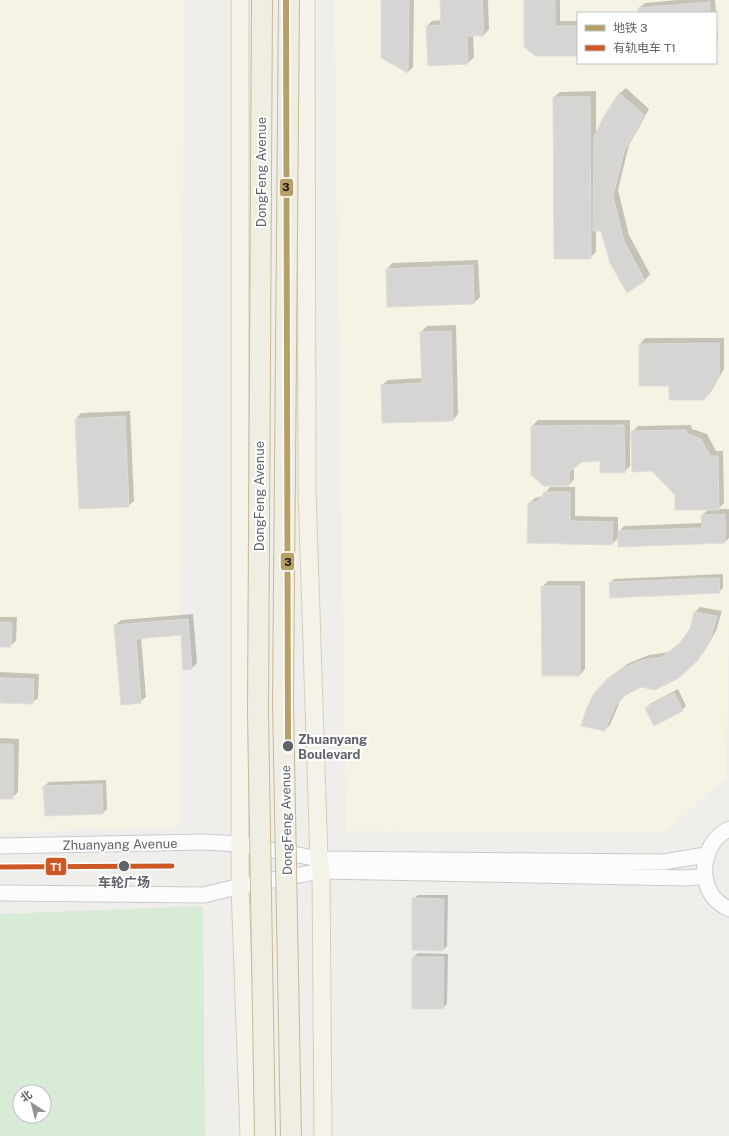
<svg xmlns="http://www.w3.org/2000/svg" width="729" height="1136" font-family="'Public Sans','Noto Sans SC',sans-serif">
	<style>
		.commercial { fill: #f7f3e4; fill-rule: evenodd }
		.green { fill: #d8ebd6; fill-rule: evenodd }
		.shadow { fill: #0003 }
		.building { fill: #d6d5d3; stroke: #deddd9 }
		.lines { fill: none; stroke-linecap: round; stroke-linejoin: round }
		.secondary-casing { stroke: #cacacb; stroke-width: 17 }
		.primary-casing { stroke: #d7ceb8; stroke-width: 19 }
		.secondary { stroke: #fdfcfc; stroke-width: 15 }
		.primary { stroke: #f4f2e9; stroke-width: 17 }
		.highway-bridge-casing { stroke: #c8b996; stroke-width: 22; stroke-linecap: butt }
		.highway-bridge { stroke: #f0ede3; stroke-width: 20 }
		.tram-1-casing { stroke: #fff; stroke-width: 8 }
		.tram-1 { stroke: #cc5923; stroke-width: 5 }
		.metro-1-casing { stroke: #fff; stroke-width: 9 }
		.metro-1 { stroke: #b6a066; stroke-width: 6 }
		.stop-dot { fill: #5f6368; stroke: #fff; stroke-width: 1.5 }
		.labels { text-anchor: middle; stroke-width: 4; stroke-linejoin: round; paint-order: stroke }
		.street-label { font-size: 13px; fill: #5f6368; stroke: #fff }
		.stop-label { font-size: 13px; font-weight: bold; fill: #5f6368; stroke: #fff; text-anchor: start }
		.line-badge { stroke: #fff; stroke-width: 1.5 }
		.badge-label { font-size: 11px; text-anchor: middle; font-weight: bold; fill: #fff }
		.pale-badge-label { font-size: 11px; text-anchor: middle; font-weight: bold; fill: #111 }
	</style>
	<rect width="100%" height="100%" fill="#efeeea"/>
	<path class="commercial" d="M 0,0 L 184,0 L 179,827 L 0,833 Z
		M 334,0 L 729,0 L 729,615 L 726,777 L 666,832 L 346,831 ZM 578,13 L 716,13 L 716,63 L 578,63 Z"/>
	<path class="green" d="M 203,906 L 205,1136 L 0,1136 L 0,914 ZM 20,1092 L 44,1092 L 44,1116 L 20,1116 Z"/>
	<path class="shadow" d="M 382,0 L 414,0 L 413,67 L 408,72 Z
		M 441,0 L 488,0 L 489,29 L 484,35 L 473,35 L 474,57 L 468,63 L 429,65 L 427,26 L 432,21 L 442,20 Z
		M 525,0 L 560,0 L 560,21 L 578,21 L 578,55 Z
		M 678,0 L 715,0 L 716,13 L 639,13 L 639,8 L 645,3 Z
		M 716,14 L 718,41 L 716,43 Z
		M 626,88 L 649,109 L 629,145 L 618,190 L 629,235 L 650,274 L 645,280 L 627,292 L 602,230 L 596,230 L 596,252 L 590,258 L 554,97 L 560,92 L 596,91 L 596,135 L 604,118 L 620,93 Z
		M 478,260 L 480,297 L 474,303 L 388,306 L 387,269 L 392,263 Z
		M 456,325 L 458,414 L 453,420 L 382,385 L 388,380 L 422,378 L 421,332 L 427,326 Z
		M 645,338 L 724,338 L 724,369 L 710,393 L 704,399 L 670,385 L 640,385 L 640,344 Z
		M 130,411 L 134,501 L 128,506 L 80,508 L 76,419 L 81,413 Z
		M 538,420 L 630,420 L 630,466 L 624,472 L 601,460 L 581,461 L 574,466 L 574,479 L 569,485 L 532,475 L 532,426 Z
		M 691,425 L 692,429 L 707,434 L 716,451 L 723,451 L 724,503 L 718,509 L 729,509 L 729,538 L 725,542 L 619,546 L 619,537 L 612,544 L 528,542 L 529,503 L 535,498 L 543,496 L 550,487 L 575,487 L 575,516 L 618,517 L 618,533 L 624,526 L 703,523 L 702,515 L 709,509 L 676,494 L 632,432 L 638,426 Z
		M 723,574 L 723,588 L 719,592 L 610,583 L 614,579 Z
		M 548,581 L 585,581 L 585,669 L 580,675 L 542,587 Z
		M 700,607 L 722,611 L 716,631 L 703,653 L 678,677 L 641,686 L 626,694 L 621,699 L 610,725 L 605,730 L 595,694 L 615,673 L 629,663 L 649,655 L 669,652 L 682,641 L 690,629 L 695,612 Z
		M 193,614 L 197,663 L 192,668 L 181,634 L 141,638 L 146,697 L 140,702 L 115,625 L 121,620 Z
		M 0,617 L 17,617 L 16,641 L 10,646 L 0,646 Z
		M 0,672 L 39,674 L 38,698 L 32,703 L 0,702 Z
		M 678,689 L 686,706 L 682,710 L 646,708 L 650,704 Z
		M 0,738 L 19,739 L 18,792 L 12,798 L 0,798 Z
		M 106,780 L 107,809 L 103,813 L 44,786 L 49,782 Z
		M 418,895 L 448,895 L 447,946 L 443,950 L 413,899 Z
		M 418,953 L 448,954 L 447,1004 L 443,1008 L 413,957 Z"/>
	<path class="building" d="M 381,0 L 409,0 L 408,73 L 381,58 Z
		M 440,0 L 482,0 L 484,36 L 467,36 L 468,64 L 428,66 L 426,26 L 441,25 Z
		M 524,0 L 555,0 L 555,26 L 578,26 L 578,56 L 535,56 L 524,47 Z
		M 710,2 L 710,13 L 638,13 L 638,8 Z
		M 619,93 L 644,115 L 624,152 L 613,196 L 624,241 L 645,281 L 627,293 L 610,263 L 601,231 L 593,231 L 594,137 L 603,118 Z
		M 553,97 L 590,97 L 591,259 L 554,259 Z
		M 473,265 L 474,304 L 387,307 L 386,269 Z
		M 451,331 L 453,421 L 382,423 L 381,385 L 422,383 L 420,332 Z
		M 719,343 L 719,376 L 704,400 L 669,400 L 669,386 L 639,386 L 639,344 Z
		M 125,416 L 129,507 L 79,509 L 75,419 Z
		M 624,425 L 625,473 L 600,473 L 600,461 L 582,462 L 569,472 L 569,486 L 544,486 L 531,475 L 531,426 Z
		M 686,430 L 687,434 L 701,439 L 710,456 L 718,456 L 719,510 L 675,510 L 675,495 L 652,471 L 632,472 L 631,431 Z
		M 544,492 L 570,492 L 570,521 L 613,522 L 612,545 L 527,543 L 528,503 L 539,501 Z
		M 725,514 L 725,543 L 618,547 L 618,531 L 702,528 L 701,515 Z
		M 719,578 L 720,593 L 610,598 L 609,582 Z
		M 541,586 L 580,586 L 580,676 L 542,676 Z
		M 694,612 L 717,616 L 711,637 L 698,660 L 679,678 L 655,690 L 641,687 L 626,695 L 615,706 L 605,731 L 581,726 L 586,710 L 594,693 L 608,678 L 623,668 L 643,660 L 662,657 L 679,644 L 690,629 Z
		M 188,619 L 192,669 L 183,670 L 181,635 L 136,639 L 141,703 L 121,705 L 114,625 Z
		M 0,622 L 12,623 L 11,647 L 0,647 Z
		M 0,678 L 34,679 L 33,704 L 0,703 Z
		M 674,693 L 683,711 L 654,726 L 645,708 Z
		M 0,744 L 13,744 L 13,799 L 0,799 Z
		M 102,784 L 103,814 L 45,816 L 43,786 Z
		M 412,898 L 444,899 L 443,951 L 412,950 Z
		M 412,957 L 444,957 L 443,1009 L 412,1009 Z"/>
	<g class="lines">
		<g class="secondary-casing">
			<path id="secondary" d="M 729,829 C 707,840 699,868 709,890 C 713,899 721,905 729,909
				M 0,846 L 204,842 L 240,844 L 319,859 L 663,862 L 706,855
				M 0,893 L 204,895 L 240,886 L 321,871 L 687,878 L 705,876"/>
		</g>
		<g class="primary-casing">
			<path id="primary" d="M 240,0 L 240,886 L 249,1136
				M 306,0 L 307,490 L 319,859 L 321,871 L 323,1136"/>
		</g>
		<use href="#secondary" class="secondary"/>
		<use href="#primary" class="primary"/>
		<g class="highway-bridge-casing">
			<path id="highway-bridge" d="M 262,0 L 258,712 L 265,1136
				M 289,0 L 283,702 L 291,1136"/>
		</g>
		<use href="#highway-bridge" class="highway-bridge"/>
		<g class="tram-1-casing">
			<path id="tram-1" d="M 0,867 L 172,866"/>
		</g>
		<use href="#tram-1" class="tram-1"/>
		<g class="metro-1-casing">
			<path id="metro-1" d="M 286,0 L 288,749"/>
		</g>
		<use href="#metro-1" class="metro-1"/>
	</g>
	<g class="stop-dot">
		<circle cx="288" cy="746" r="6"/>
		<circle cx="124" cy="866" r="6"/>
	</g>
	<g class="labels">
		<g class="street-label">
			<text transform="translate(261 172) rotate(-90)" y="5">DongFeng Avenue</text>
			<text transform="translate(259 496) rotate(-90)" y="5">DongFeng Avenue</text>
			<text transform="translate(286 820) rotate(-91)" y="5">DongFeng Avenue</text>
			<text transform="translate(120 844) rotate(-1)" y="5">Zhuanyang Avenue</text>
		</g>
		<g class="stop-label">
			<text x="298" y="744">Zhuanyang<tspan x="298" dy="15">Boulevard</tspan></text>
			<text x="124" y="887" text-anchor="middle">车轮广场</text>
		</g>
	</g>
	<g class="line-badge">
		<rect x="279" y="178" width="15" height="19" rx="4" fill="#b6a066"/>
		<rect x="280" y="552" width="15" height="19" rx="4" fill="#b6a066"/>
		<rect x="45" y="857" width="22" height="19" rx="4" fill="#cc5923"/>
	</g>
	<g class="badge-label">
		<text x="56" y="871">T1</text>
	</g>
	<g class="pale-badge-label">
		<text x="286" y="191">3</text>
		<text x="288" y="566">3</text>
	</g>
	<rect x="577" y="12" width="140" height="52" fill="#ffffff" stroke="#bfc1c3"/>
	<rect x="585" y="25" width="20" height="6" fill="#b6a066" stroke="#bfc1c3"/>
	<text x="613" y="32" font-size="12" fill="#5f6368">地铁 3</text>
	<rect x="585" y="45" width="20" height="6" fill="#cc5923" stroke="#bfc1c3"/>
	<text x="613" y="52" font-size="12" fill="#5f6368">有轨电车 T1</text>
	<g transform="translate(32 1104) rotate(324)"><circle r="19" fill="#ffffff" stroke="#bfc1c3"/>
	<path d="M0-3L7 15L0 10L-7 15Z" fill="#919496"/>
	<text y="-6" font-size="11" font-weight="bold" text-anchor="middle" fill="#5f6368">北</text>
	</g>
</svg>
